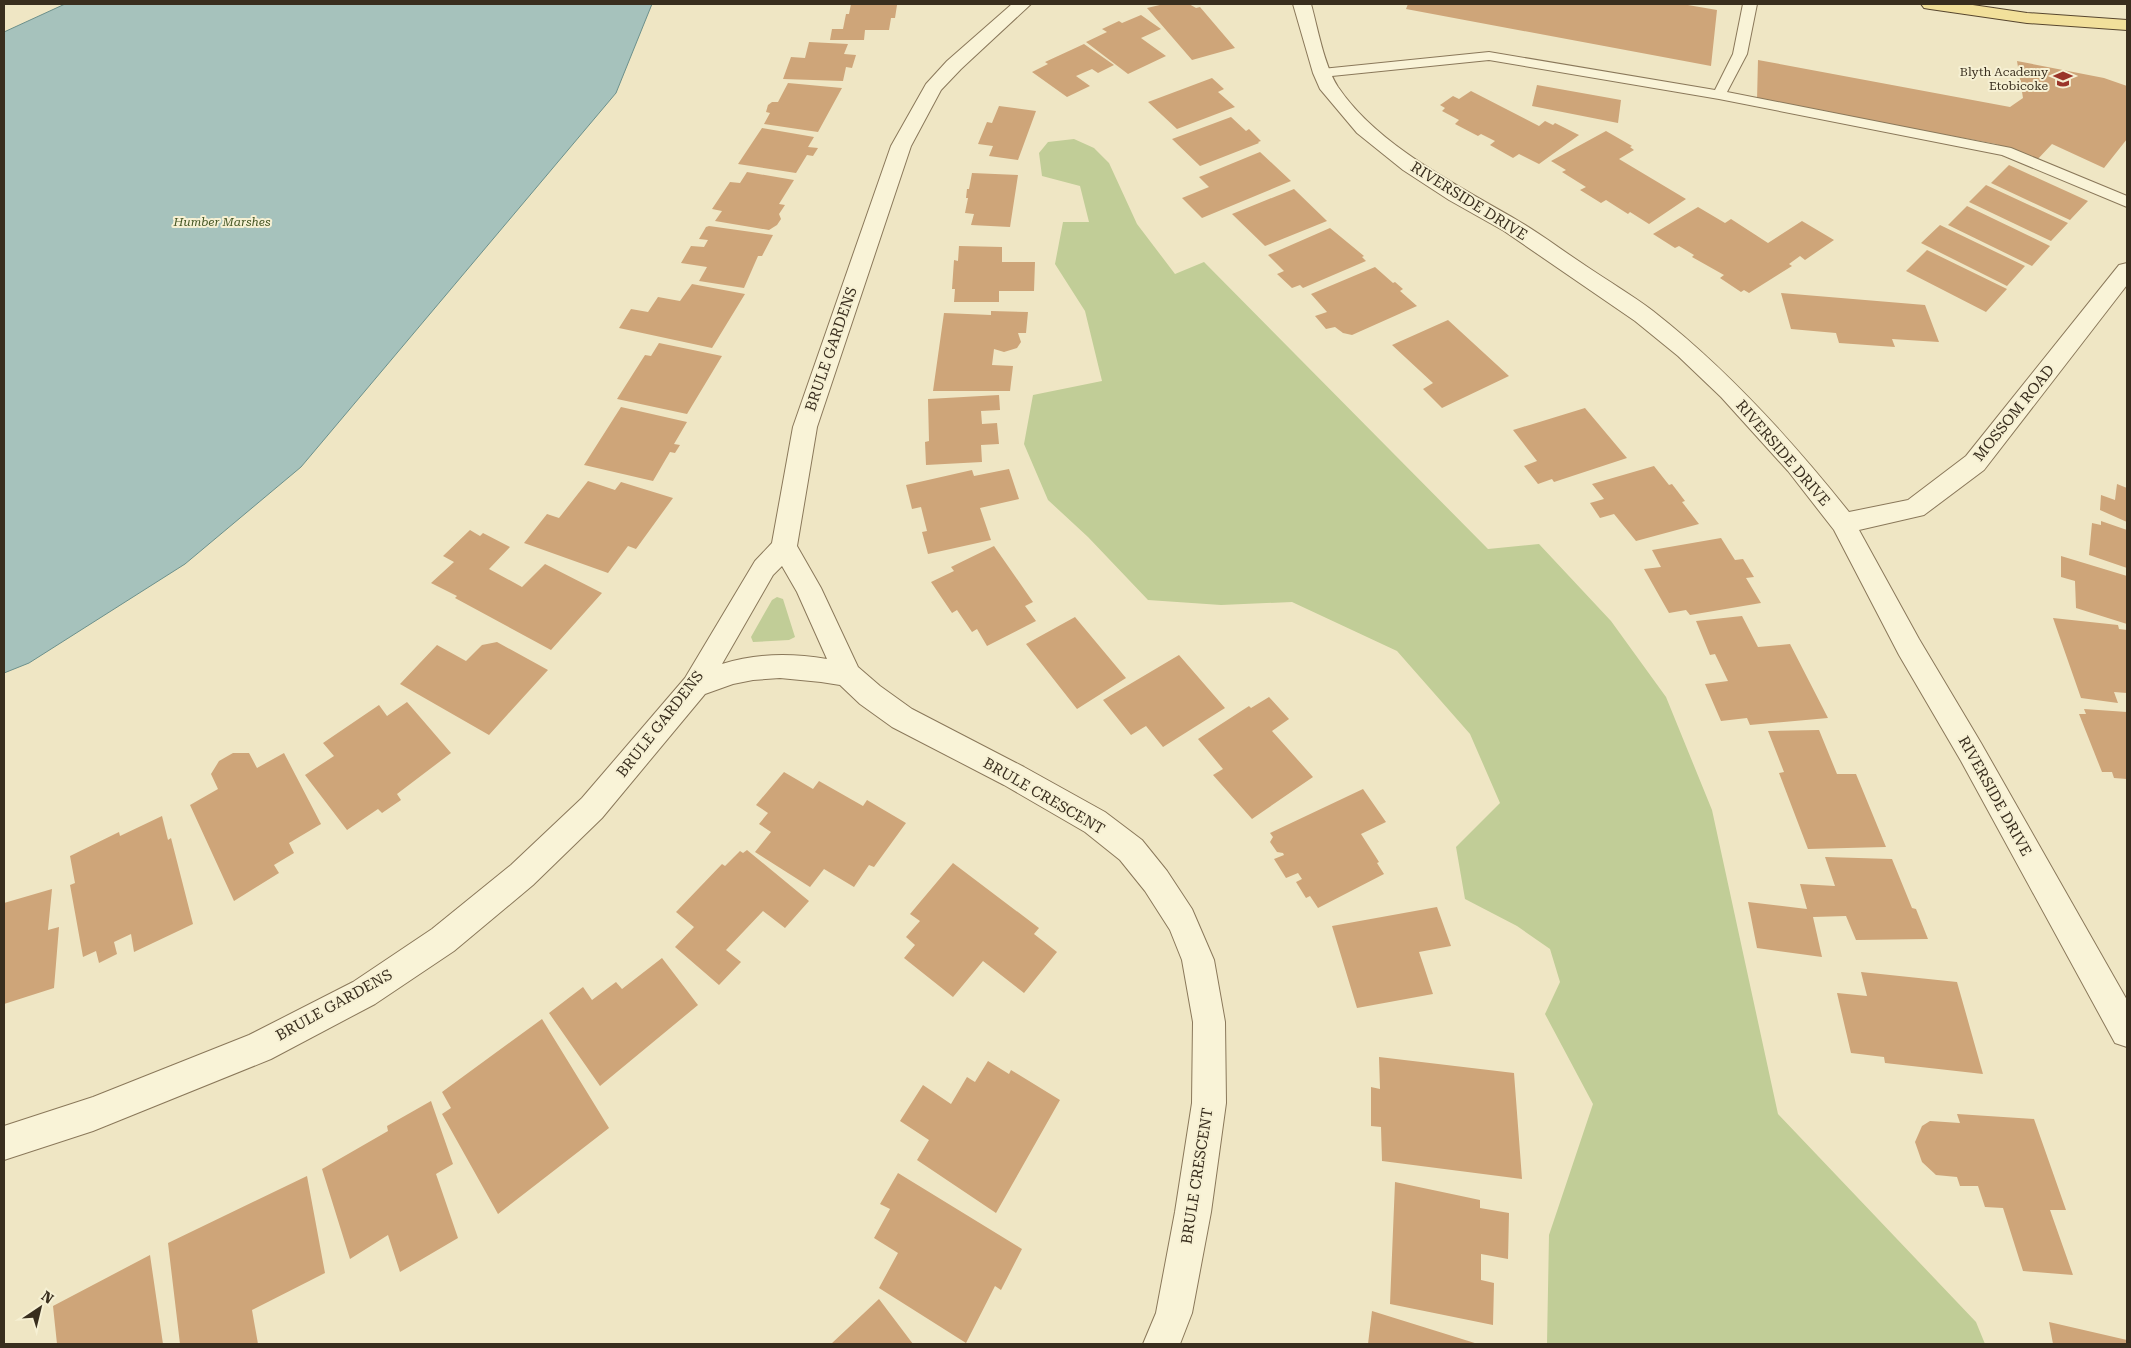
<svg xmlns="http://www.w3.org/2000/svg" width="2131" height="1348" font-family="'Roboto Serif',serif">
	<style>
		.green { fill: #c1cd97 }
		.water { fill: #a6c2bc; stroke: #6c908b }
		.building { fill: #cea579 }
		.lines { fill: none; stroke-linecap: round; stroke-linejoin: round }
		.lane-casing { stroke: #8a785a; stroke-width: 2 }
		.street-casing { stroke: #8a785a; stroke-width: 2 }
		.primary-casing { stroke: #57462e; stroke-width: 2 }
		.lane { fill: #f9f3d7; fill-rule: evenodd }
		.street { fill: #f9f3d7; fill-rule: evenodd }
		.primary { fill: #f2e09b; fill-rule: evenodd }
		.labels { text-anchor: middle; stroke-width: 4; stroke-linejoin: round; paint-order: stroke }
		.far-poi-label { font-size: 12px; fill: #392e1e; stroke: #f6f0d3; text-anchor: end }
		.far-park-label { font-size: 12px; font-style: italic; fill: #455624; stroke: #f6f0d3 }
		.street-label { font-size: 15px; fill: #392e1e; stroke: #f6f0d3 }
	</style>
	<rect width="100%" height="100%" fill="#efe6c4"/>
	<path class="green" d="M 1074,139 L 1094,148 L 1109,163 L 1137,224 L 1175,274 L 1204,262 L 1488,549 L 1539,544 L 1611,621 L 1666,697 L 1712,810 L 1778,1114 L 1976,1322 L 1985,1344 L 1547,1344 L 1549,1235 L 1593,1104 L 1545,1014 L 1560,982 L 1550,949 L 1517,926 L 1465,899 L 1456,847 L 1500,803 L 1470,734 L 1397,651 L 1292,602 L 1221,605 L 1148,600 L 1088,537 L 1048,500 L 1024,444 L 1033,395 L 1102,381 L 1085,311 L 1055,264 L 1063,222 L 1089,222 L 1080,186 L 1042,176 L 1039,153 L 1048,142 Z
		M 777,597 L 783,599 L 795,637 L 789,640 L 753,642 L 751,637 L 772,600 Z"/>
	<path class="water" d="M 65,4 L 652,4 L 616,93 L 301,467 L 185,564 L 29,663 L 4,673 L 4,32 Z"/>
	<path class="building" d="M 851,4 L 897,5 L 895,18 L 891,18 L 889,30 L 865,30 L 864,40 L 830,40 L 832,29 L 843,29 L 846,14 L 849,14 Z
		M 1164,4 L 1189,4 L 1196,8 L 1200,7 L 1235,48 L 1192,60 L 1147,8 Z
		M 1408,4 L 1682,4 L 1717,10 L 1711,66 L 1406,9 Z
		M 1141,15 L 1161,29 L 1141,38 L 1166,56 L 1128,74 L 1086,42 L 1107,32 L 1102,29 L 1119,21 L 1122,23 Z
		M 809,42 L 848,44 L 844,54 L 856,55 L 852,68 L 846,67 L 843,81 L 783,79 L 791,57 L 805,58 Z
		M 1084,44 L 1114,65 L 1098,73 L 1092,69 L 1076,76 L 1090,86 L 1067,97 L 1032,72 L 1048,64 L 1045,62 Z
		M 1758,60 L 2010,107 L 2023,98 L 2017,61 L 2104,78 L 2127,86 L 2127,139 L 2104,168 L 2052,144 L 2036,161 L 1996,144 L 1757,100 Z
		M 1212,78 L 1224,89 L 1218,92 L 1235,107 L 1177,129 L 1148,102 Z
		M 788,83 L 842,88 L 818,132 L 764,124 L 770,113 L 766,112 L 768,105 L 772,102 L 778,102 Z
		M 1537,85 L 1621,100 L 1618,123 L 1532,106 Z
		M 1471,91 L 1539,126 L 1545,121 L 1553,125 L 1555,123 L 1579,135 L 1539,164 L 1519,154 L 1513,158 L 1490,145 L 1495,141 L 1481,134 L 1478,136 L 1455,124 L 1459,120 L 1442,111 L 1445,108 L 1440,105 L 1453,96 L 1459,99 Z
		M 999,106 L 1036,111 L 1018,160 L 989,156 L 993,146 L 978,144 L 987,122 L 992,123 Z
		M 1231,117 L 1246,131 L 1249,129 L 1261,141 L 1258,142 L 1259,143 L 1200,166 L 1172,139 Z
		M 762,128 L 814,137 L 808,147 L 818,148 L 813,156 L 807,155 L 796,173 L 738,164 Z
		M 1606,131 L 1632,146 L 1630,147 L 1634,150 L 1619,159 L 1686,199 L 1649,224 L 1630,212 L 1628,214 L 1606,200 L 1601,203 L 1580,190 L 1586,187 L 1562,172 L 1566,170 L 1551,161 Z
		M 1260,152 L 1291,181 L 1202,218 L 1182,198 L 1209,187 L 1199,177 Z
		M 2009,165 L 2088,201 L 2070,220 L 1991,183 Z
		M 747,172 L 794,180 L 779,204 L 785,205 L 779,214 L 781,219 L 777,225 L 769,230 L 715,221 L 722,211 L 712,209 L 730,182 L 740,183 Z
		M 972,173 L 1018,175 L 1010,227 L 971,225 L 974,214 L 965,213 L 968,198 L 966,198 L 967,189 L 969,189 Z
		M 1986,185 L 2068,223 L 2051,241 L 1969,202 Z
		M 1294,189 L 1327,221 L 1265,246 L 1232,214 Z
		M 1967,206 L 2050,246 L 2032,266 L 1948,225 Z
		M 1698,207 L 1725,223 L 1731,219 L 1768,243 L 1802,221 L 1834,240 L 1805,260 L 1800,256 L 1789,264 L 1792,266 L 1749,293 L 1744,290 L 1741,292 L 1720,278 L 1724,275 L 1692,257 L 1694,255 L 1679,246 L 1675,248 L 1653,234 Z
		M 1940,225 L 2025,266 L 2007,286 L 1921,243 Z
		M 709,226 L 773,235 L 762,256 L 758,256 L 744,288 L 699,281 L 707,267 L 681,263 L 691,246 L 704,247 L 708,240 L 699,239 L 706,227 Z
		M 1330,228 L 1364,256 L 1362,257 L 1366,261 L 1303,288 L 1300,285 L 1292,288 L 1277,274 L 1284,271 L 1268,255 Z
		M 959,246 L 1002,247 L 1002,262 L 1035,262 L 1034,291 L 999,291 L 999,302 L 954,302 L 955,289 L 952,289 L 954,260 L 958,261 Z
		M 1927,250 L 2007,289 L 1986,312 L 1906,271 Z
		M 1375,267 L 1393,283 L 1395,282 L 1403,289 L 1400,291 L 1417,306 L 1352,335 L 1343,333 L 1335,327 L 1326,329 L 1315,316 L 1327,312 L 1311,294 Z
		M 692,284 L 745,294 L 712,348 L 619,328 L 631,309 L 648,312 L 658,297 L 680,301 Z
		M 1781,293 L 1925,305 L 1939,342 L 1892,339 L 1895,347 L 1839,343 L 1836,333 L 1791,329 Z
		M 991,311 L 1028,312 L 1026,333 L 1018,333 L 1021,342 L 1017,348 L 1004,352 L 994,349 L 992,365 L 1013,366 L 1010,391 L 933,391 L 944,313 L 991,315 Z
		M 1448,320 L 1509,376 L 1442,408 L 1423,389 L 1433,383 L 1392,345 Z
		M 659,343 L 722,356 L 687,414 L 617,399 L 645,355 L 651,356 Z
		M 999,395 L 1000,410 L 981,411 L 982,424 L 997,423 L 999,444 L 981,445 L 982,462 L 926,465 L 925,442 L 929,441 L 928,399 Z
		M 621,407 L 687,422 L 674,444 L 680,445 L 675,453 L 670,452 L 653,481 L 584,465 Z
		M 1585,408 L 1627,458 L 1554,482 L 1552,479 L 1538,484 L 1524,466 L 1537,461 L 1513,430 Z
		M 1654,466 L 1669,485 L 1672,484 L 1685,501 L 1682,502 L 1699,524 L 1636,541 L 1614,514 L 1600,518 L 1590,503 L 1604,499 L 1592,484 Z
		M 1009,469 L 1019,499 L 980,508 L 991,540 L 928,554 L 922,532 L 927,531 L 921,507 L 912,509 L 906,485 L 972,470 L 974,476 Z
		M 588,481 L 615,490 L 621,482 L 673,498 L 636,549 L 628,546 L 608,573 L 524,543 L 547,514 L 559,518 Z
		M 2117,484 L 2127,488 L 2127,522 L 2100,510 L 2101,495 L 2115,500 Z
		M 2101,521 L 2127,530 L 2127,568 L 2089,555 L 2092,523 L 2101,525 Z
		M 470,530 L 480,536 L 483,533 L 510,547 L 489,569 L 522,587 L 545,564 L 602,593 L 551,650 L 455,598 L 457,596 L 431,583 L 454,562 L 443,556 Z
		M 1721,538 L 1735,560 L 1743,559 L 1754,577 L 1746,578 L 1761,603 L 1690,615 L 1686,610 L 1669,613 L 1644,569 L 1661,567 L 1652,550 Z
		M 994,546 L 1033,602 L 1025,606 L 1036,621 L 987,646 L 977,629 L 972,632 L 957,610 L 952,613 L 931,582 L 954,571 L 951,567 Z
		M 2061,556 L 2127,576 L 2127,624 L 2076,608 L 2075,581 L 2061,577 Z
		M 1742,616 L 1758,647 L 1790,644 L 1828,718 L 1750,725 L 1747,718 L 1721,721 L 1705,684 L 1728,681 L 1715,654 L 1710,655 L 1696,621 Z
		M 1075,617 L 1126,678 L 1077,709 L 1026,644 Z
		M 2053,618 L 2118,625 L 2119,629 L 2127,630 L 2127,693 L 2114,692 L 2118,703 L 2081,698 Z
		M 497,642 L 548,670 L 489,735 L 400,684 L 437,645 L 466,661 L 482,645 Z
		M 1179,655 L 1225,708 L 1163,747 L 1146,726 L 1131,735 L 1103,700 Z
		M 1269,697 L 1289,719 L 1272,731 L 1313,777 L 1252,819 L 1213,775 L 1223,769 L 1198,739 L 1249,706 L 1251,708 Z
		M 407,702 L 451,753 L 397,794 L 401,800 L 382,813 L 378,809 L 347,830 L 305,775 L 334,756 L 323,743 L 379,705 L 387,716 Z
		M 2084,709 L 2127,712 L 2127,779 L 2114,778 L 2112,772 L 2102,772 L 2079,714 L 2086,714 Z
		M 1819,730 L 1837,774 L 1856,774 L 1886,847 L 1808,849 L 1779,773 L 1784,772 L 1768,731 Z
		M 233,753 L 249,753 L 257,768 L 284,753 L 321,824 L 289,843 L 294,853 L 274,865 L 279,873 L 234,901 L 190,805 L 218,789 L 211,774 L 219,761 Z
		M 784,772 L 813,789 L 819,781 L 863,806 L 867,800 L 906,823 L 874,867 L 869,865 L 854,887 L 824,869 L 810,887 L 755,852 L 771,832 L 759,824 L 768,813 L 756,805 Z
		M 1363,789 L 1386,822 L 1361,834 L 1379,862 L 1377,863 L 1384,874 L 1318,908 L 1310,896 L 1306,898 L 1296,882 L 1302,879 L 1298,873 L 1286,878 L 1274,859 L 1284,855 L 1283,853 L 1277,852 L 1270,842 L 1273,837 L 1270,833 Z
		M 162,816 L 168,840 L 171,838 L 193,924 L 134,952 L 131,934 L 114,942 L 117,954 L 99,963 L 96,951 L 83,957 L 70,885 L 75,883 L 70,856 L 119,832 L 120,836 Z
		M 747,850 L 809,901 L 785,928 L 763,911 L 726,950 L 741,962 L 719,985 L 675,947 L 694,927 L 676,912 L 722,864 L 725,866 L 740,851 L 743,853 Z
		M 1825,857 L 1892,859 L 1912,908 L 1916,909 L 1928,939 L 1856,940 L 1846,916 L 1813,917 L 1822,957 L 1757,948 L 1748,902 L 1807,909 L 1800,884 L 1835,886 Z
		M 953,863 L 1039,928 L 1034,934 L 1057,952 L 1024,993 L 983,961 L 953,997 L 904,958 L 915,945 L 906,937 L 920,921 L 910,914 Z
		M 52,889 L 48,930 L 59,927 L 54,988 L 4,1004 L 4,903 Z
		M 1437,907 L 1451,946 L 1419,952 L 1433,994 L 1357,1008 L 1332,926 Z
		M 662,958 L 698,1005 L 600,1086 L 549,1013 L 583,987 L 592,1000 L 616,982 L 622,989 Z
		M 1861,972 L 1957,982 L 1983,1074 L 1885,1063 L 1884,1057 L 1851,1053 L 1837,993 L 1867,996 Z
		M 542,1019 L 609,1128 L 498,1214 L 442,1114 L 451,1108 L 442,1092 Z
		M 1379,1057 L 1514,1073 L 1522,1179 L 1382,1161 L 1381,1127 L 1371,1126 L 1371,1087 L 1380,1089 Z
		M 988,1061 L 1009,1074 L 1011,1070 L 1060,1100 L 996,1213 L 917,1160 L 929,1140 L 900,1121 L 923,1085 L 951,1104 L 967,1077 L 975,1082 Z
		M 431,1101 L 453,1164 L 436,1174 L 458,1238 L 400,1272 L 388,1235 L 350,1259 L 322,1169 L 388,1131 L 387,1126 Z
		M 1957,1114 L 2034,1119 L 2066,1210 L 2050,1210 L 2073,1275 L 2023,1271 L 2003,1208 L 1985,1207 L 1978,1186 L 1960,1186 L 1957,1177 L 1936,1175 L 1922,1162 L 1915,1142 L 1922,1126 L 1930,1121 L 1960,1123 Z
		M 898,1173 L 1022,1249 L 1001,1290 L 995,1286 L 966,1343 L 879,1288 L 898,1253 L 874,1238 L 890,1209 L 880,1204 Z
		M 307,1176 L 325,1273 L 252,1310 L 258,1344 L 180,1344 L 168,1243 Z
		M 1395,1182 L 1480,1200 L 1480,1208 L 1509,1213 L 1508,1259 L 1481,1254 L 1481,1280 L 1494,1283 L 1493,1325 L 1390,1304 Z
		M 150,1255 L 163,1344 L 57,1344 L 53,1306 Z
		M 879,1299 L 913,1344 L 831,1344 Z
		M 1372,1311 L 1478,1344 L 1368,1344 Z
		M 2049,1322 L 2127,1340 L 2127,1344 L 2053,1344 Z"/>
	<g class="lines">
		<g class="lane-casing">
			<path id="lane" d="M 1743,4 L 1757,4 L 1747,54 L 1727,92 L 2011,148 L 2127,196 L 2127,207 L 2002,155 L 1719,99 L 1489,60 L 1322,77 L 1315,73 L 1322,69 L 1489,52 L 1715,90 L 1733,54 Z"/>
		</g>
		<g class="street-casing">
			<path id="street" d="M 1012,4 L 1031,4 L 961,69 L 941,90 L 911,146 L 817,427 L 797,546 L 821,588 L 858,667 L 880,686 L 912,709 L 1024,767 L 1105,812 L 1142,840 L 1167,871 L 1192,909 L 1214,960 L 1225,1022 L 1226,1103 L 1211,1212 L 1192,1313 L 1180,1344 L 1143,1344 L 1156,1313 L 1175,1212 L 1192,1103 L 1193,1022 L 1182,960 L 1170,930 L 1145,891 L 1120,860 L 1085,832 L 1004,785 L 892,727 L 860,704 L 840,685 L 821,682 L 780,678 L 753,680 L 733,684 L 705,694 L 602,818 L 533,885 L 454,951 L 375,1004 L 271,1059 L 93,1131 L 4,1160 L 4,1126 L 93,1097 L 249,1035 L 353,982 L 432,929 L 511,865 L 582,798 L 685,678 L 755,561 L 772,543 L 793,427 L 891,146 L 926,84 L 947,61 ZM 782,566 L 797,592 L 827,659 C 792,653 756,653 722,664 L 773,575 Z
				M 1293,4 L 1311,4 C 1318,29 1324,65 1338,87 C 1378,146 1457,185 1517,220 C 1541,234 1563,251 1586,266 C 1608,281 1632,295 1653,311 C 1727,369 1790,438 1849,512 L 1908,500 L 1966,456 L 2119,265 L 2127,263 L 2127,285 L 1984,470 L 1924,515 L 1859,530 L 1919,639 L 1981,743 L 2127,1000 L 2127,1047 L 2115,1043 L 1961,761 L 1899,655 L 1834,530 L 1788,471 L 1721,397 L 1678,356 L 1635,321 L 1504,231 L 1449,200 L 1403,170 L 1357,133 L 1320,89 L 1313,73 Z"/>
		</g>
		<g class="primary-casing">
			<path id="primary" d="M 1921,4 L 1966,4 L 2027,13 L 2127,20 L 2127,30 L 2027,23 L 1930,9 L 1924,8 Z"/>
		</g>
		<use href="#lane" class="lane"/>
		<use href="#street" class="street"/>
		<use href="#primary" class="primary"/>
	</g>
	<defs>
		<g id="school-bare" transform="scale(1.5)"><path d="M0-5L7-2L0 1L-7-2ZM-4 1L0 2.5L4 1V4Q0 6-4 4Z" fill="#9a3429" stroke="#f6f0d3" stroke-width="2.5" paint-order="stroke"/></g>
	</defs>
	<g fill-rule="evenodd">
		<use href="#school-bare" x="2063" y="79"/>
	</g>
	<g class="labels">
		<g class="far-poi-label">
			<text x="2048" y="76">Blyth Academy<tspan x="2048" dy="14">Etobicoke</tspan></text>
		</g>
		<g class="far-park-label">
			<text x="222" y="226">Humber Marshes</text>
		</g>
		<g class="street-label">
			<text transform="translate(1469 201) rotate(32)" y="5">RIVERSIDE DRIVE</text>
			<text transform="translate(831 349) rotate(-71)" y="5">BRULE GARDENS</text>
			<text transform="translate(2014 413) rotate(-51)" y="5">MOSSOM ROAD</text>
			<text transform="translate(1783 453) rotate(49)" y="5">RIVERSIDE DRIVE</text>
			<text transform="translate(660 724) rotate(-52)" y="5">BRULE GARDENS</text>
			<text transform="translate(1044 796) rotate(30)" y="5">BRULE CRESCENT</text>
			<text transform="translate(1995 796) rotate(61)" y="5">RIVERSIDE DRIVE</text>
			<text transform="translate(334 1005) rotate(-29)" y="5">BRULE GARDENS</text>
			<text transform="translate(1197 1176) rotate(-81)" y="5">BRULE CRESCENT</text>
		</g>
	</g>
	<rect width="2131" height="1348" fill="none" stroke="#392e1e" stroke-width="10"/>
	<g transform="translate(40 1308) rotate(35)" stroke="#f6f0d3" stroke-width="4" paint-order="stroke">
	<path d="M0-4L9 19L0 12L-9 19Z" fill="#392e1e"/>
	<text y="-8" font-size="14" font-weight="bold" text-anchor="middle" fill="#392e1e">N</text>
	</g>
</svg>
